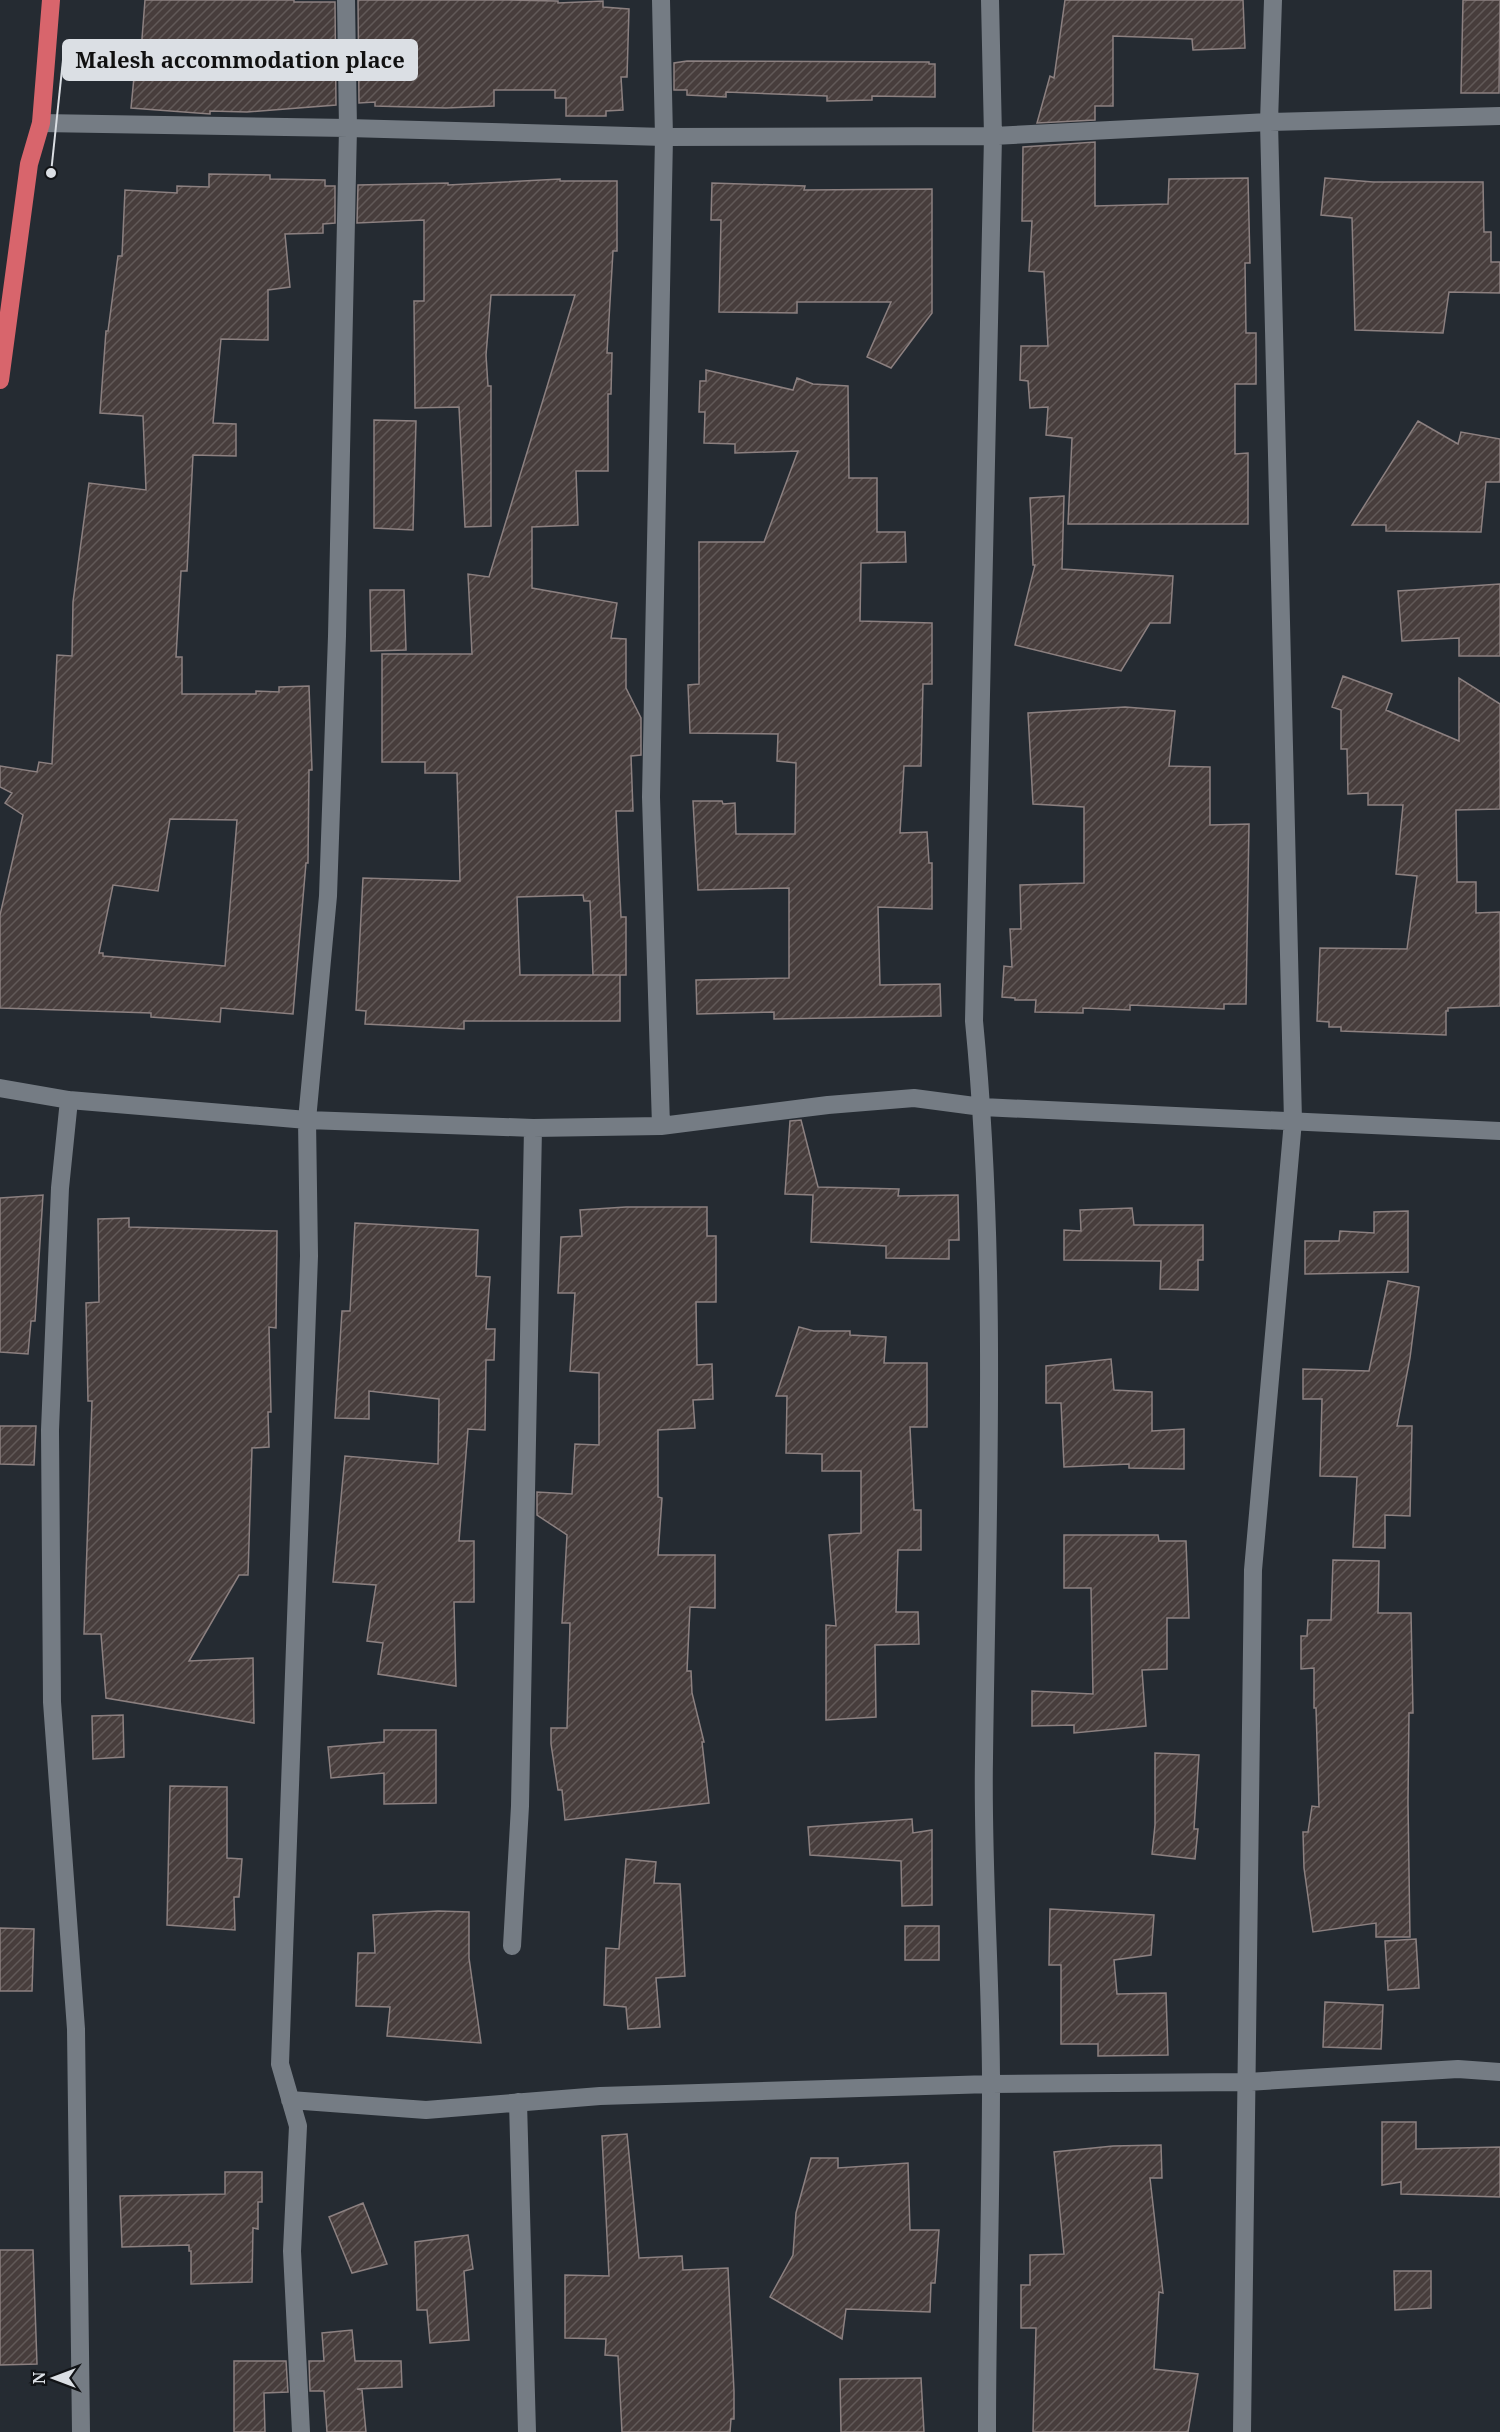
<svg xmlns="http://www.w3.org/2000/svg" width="1500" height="2432" font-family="'Noto Serif',serif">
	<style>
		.building { fill: url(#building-hatch); stroke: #8c8080; stroke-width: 1.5; fill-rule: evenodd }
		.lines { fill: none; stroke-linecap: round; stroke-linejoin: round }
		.minor { stroke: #757c84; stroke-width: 18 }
		.trunk { stroke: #d8656c; stroke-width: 18 }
		.leader { fill: none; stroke: #dbdfe4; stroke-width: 2 }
		.callout-dot { fill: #dbdfe4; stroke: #111316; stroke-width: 2 }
		.callout { fill: #dbdfe4; stroke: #dbdfe4; stroke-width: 2 }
		.callout-label { font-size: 22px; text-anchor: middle; font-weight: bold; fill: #111 }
	</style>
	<defs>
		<pattern id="building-hatch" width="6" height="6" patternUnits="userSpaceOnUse" patternTransform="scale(1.5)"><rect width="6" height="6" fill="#473d3c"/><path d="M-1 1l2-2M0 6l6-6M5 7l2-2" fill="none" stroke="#615958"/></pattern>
	</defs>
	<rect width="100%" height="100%" fill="#252b32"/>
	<path class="building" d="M 145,0 L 294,0 L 294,2 L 335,2 L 336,105 L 247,112 L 210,111 L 210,114 L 131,108 L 134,77 L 139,77 Z
		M 358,0 L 506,0 L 558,1 L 558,3 L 603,1 L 603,7 L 629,9 L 627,77 L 621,77 L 623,110 L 606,111 L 606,116 L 566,116 L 566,98 L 555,98 L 555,90 L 494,90 L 494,106 L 446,108 L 375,106 L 375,102 L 359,103 Z
		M 1065,0 L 1243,0 L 1245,48 L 1193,50 L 1192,39 L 1113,36 L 1113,106 L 1095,106 L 1095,120 L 1037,123 L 1050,76 L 1054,78 Z
		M 1463,0 L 1500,0 L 1499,93 L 1461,93 Z
		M 687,61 L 929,62 L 929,64 L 935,64 L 935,97 L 872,96 L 872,100 L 827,101 L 827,96 L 726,92 L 726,97 L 687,95 L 687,90 L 674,90 L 674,63 Z
		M 1095,142 L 1095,206 L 1168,204 L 1169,179 L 1248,178 L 1250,263 L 1245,263 L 1246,333 L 1256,333 L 1256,384 L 1235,384 L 1235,454 L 1248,453 L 1248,524 L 1068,524 L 1072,438 L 1046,435 L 1048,407 L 1030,408 L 1028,381 L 1020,380 L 1021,346 L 1048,346 L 1044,272 L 1029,271 L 1032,221 L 1022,221 L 1023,147 Z
		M 209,174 L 270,175 L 270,179 L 325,180 L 325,186 L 335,186 L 335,223 L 323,224 L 323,233 L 285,234 L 290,287 L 268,290 L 268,340 L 221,339 L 213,423 L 236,424 L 236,456 L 193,455 L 187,571 L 181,571 L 176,657 L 182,657 L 182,694 L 256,694 L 256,691 L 279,692 L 279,687 L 309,686 L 312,770 L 309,770 L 308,863 L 306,863 L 293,1014 L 221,1008 L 220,1022 L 151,1017 L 151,1013 L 0,1008 L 0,915 L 23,815 L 5,803 L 12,793 L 0,787 L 0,766 L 37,772 L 39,762 L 52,764 L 57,655 L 72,656 L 73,602 L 89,483 L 146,490 L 143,416 L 100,413 L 106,331 L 108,331 L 118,256 L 122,256 L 125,190 L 177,193 L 177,186 L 209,187 ZM 170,819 L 237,820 L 225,966 L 103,956 L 103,953 L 99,953 L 113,885 L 158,891 Z
		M 1325,178 L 1373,182 L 1483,182 L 1484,232 L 1491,232 L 1491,262 L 1500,262 L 1500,293 L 1449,292 L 1443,333 L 1355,330 L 1352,218 L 1321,215 Z
		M 560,179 L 560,181 L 617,181 L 617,251 L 613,251 L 607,353 L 612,353 L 611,394 L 608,394 L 608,471 L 576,471 L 578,525 L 532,527 L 532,588 L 617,603 L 611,638 L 626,639 L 626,688 L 641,718 L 641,755 L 631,756 L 633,811 L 616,811 L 621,917 L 626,917 L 626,975 L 593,975 L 590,901 L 584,901 L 583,895 L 517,897 L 520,975 L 620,975 L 620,1021 L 464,1021 L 464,1029 L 365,1024 L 366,1011 L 356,1010 L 363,878 L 460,881 L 457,773 L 425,773 L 425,762 L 382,762 L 382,654 L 472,654 L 468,574 L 489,577 L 575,295 L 491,295 L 486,355 L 488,386 L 491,386 L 491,526 L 465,527 L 459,407 L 415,408 L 414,301 L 424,301 L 424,220 L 357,223 L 358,185 L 448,183 L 448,185 Z
		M 712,183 L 805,186 L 804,190 L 932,189 L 932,313 L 891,368 L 867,357 L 891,302 L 797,302 L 797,313 L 719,312 L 721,220 L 711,220 Z
		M 706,370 L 793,390 L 797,378 L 813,384 L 848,386 L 849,478 L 877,478 L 877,532 L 905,532 L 906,562 L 861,563 L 860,621 L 932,623 L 932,684 L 923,684 L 921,766 L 904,766 L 900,833 L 927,832 L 929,863 L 932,863 L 932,909 L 878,907 L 880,985 L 940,984 L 941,1016 L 774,1019 L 774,1012 L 697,1014 L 696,980 L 789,978 L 789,888 L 698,890 L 693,801 L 722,801 L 723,804 L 735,803 L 736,834 L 795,834 L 796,763 L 777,761 L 778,734 L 690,733 L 688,685 L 699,684 L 699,542 L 764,542 L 798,451 L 735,453 L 735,444 L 704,443 L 705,412 L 699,412 L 700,381 L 706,381 Z
		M 374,420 L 416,421 L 413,530 L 374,528 Z
		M 1418,421 L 1458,444 L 1461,432 L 1500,439 L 1500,482 L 1486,482 L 1481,532 L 1386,531 L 1386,525 L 1352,525 Z
		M 1064,496 L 1062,569 L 1173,576 L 1170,623 L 1150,623 L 1121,671 L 1015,645 L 1035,565 L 1033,565 L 1030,498 Z
		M 1500,584 L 1500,656 L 1459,656 L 1459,638 L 1402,641 L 1398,591 Z
		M 370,590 L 404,590 L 406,650 L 371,651 Z
		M 1343,676 L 1392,694 L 1386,710 L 1459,741 L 1459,678 L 1500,704 L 1500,809 L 1456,810 L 1457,882 L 1476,882 L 1476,913 L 1500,912 L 1500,1006 L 1448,1008 L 1448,1011 L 1446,1011 L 1446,1035 L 1341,1031 L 1341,1027 L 1329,1027 L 1329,1022 L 1317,1021 L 1320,948 L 1407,949 L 1417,876 L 1396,874 L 1403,805 L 1368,805 L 1368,793 L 1348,794 L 1347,749 L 1341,749 L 1341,710 L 1332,707 Z
		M 1125,707 L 1175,711 L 1169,766 L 1210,767 L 1210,825 L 1249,824 L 1246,1004 L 1224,1004 L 1224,1009 L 1130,1005 L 1130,1010 L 1083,1008 L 1083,1013 L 1035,1012 L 1036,1000 L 1015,1000 L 1015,998 L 1002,997 L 1004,966 L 1012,967 L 1010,929 L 1021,929 L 1020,885 L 1084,883 L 1084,807 L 1033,804 L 1028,713 Z
		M 801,1120 L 818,1187 L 899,1189 L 898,1196 L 958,1195 L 959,1240 L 949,1240 L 949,1259 L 886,1258 L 886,1246 L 811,1242 L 813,1195 L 785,1194 L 790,1121 Z
		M 43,1195 L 35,1321 L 31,1321 L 28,1354 L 0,1352 L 0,1198 Z
		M 626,1207 L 707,1207 L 707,1236 L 716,1236 L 716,1302 L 696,1302 L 697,1365 L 712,1364 L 713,1399 L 693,1400 L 695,1428 L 658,1430 L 658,1497 L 662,1498 L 658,1555 L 715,1555 L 715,1608 L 690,1607 L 687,1671 L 691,1671 L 692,1693 L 704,1742 L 702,1742 L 709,1803 L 565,1820 L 562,1790 L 558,1790 L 551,1744 L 551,1728 L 567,1728 L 570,1623 L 562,1623 L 567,1535 L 537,1515 L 537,1492 L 572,1494 L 575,1444 L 599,1445 L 599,1373 L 570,1371 L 575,1293 L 558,1293 L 561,1237 L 582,1236 L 580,1210 Z
		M 1132,1208 L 1134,1225 L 1203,1225 L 1203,1260 L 1198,1260 L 1198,1290 L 1160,1289 L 1161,1261 L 1064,1260 L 1064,1230 L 1081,1231 L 1080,1210 Z
		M 1408,1211 L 1408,1272 L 1305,1274 L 1305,1241 L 1339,1241 L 1340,1231 L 1374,1233 L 1374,1212 Z
		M 129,1218 L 129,1227 L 277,1231 L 276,1328 L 269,1327 L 271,1412 L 268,1412 L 269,1447 L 252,1448 L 248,1575 L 239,1575 L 189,1661 L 253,1658 L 254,1723 L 106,1698 L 101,1634 L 84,1634 L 92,1401 L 88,1401 L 86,1303 L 99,1302 L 98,1219 Z
		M 355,1223 L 478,1230 L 476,1276 L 490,1277 L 486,1329 L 495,1329 L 494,1360 L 486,1360 L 485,1430 L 468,1429 L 459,1541 L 474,1541 L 474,1602 L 454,1602 L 456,1686 L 378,1674 L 383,1643 L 367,1641 L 376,1585 L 333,1582 L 345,1456 L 438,1464 L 439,1399 L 369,1391 L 369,1419 L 335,1418 L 342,1311 L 350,1311 Z
		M 1388,1281 L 1419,1287 L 1410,1358 L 1397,1426 L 1412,1426 L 1410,1516 L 1385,1515 L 1385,1548 L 1353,1547 L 1357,1477 L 1320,1476 L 1322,1399 L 1303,1399 L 1303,1369 L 1369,1371 Z
		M 799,1327 L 814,1331 L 850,1331 L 850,1335 L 886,1337 L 884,1363 L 927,1363 L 927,1427 L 910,1427 L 914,1510 L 921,1510 L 921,1550 L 898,1550 L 896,1612 L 918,1612 L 919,1644 L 875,1645 L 876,1717 L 826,1720 L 826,1625 L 836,1626 L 829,1535 L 861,1533 L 861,1471 L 822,1471 L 822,1454 L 786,1453 L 787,1396 L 776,1396 Z
		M 1111,1359 L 1114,1390 L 1152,1392 L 1152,1431 L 1184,1429 L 1184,1469 L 1129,1468 L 1129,1464 L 1064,1467 L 1061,1403 L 1046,1403 L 1046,1366 Z
		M 0,1426 L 36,1426 L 34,1465 L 0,1464 Z
		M 1064,1535 L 1158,1535 L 1159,1541 L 1186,1541 L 1189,1618 L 1167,1618 L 1167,1669 L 1142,1670 L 1146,1726 L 1074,1733 L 1074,1725 L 1032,1726 L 1032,1691 L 1093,1694 L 1091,1588 L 1064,1588 Z
		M 1333,1560 L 1379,1561 L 1378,1613 L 1411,1613 L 1413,1713 L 1409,1713 L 1408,1802 L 1410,1937 L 1376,1937 L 1376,1923 L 1313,1932 L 1304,1868 L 1303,1832 L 1308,1832 L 1312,1806 L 1319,1807 L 1316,1708 L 1314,1708 L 1314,1668 L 1301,1669 L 1301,1636 L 1307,1636 L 1308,1620 L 1331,1620 Z
		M 123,1715 L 124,1757 L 93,1759 L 92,1716 Z
		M 384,1730 L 436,1730 L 436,1803 L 384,1804 L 384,1773 L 331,1778 L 328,1747 L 384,1742 Z
		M 1155,1753 L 1199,1755 L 1194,1829 L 1198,1829 L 1195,1859 L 1152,1854 L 1155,1825 Z
		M 170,1786 L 227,1787 L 227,1858 L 242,1859 L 239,1897 L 234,1897 L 235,1930 L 167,1925 Z
		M 912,1819 L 913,1833 L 932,1830 L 932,1905 L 902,1906 L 901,1861 L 810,1855 L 808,1827 Z
		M 626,1859 L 656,1862 L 654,1883 L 680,1884 L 685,1976 L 656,1978 L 660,2027 L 628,2029 L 626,2007 L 604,2005 L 606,1948 L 619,1949 Z
		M 1050,1909 L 1154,1915 L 1151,1955 L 1114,1960 L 1117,1994 L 1166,1993 L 1168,2055 L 1098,2056 L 1098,2044 L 1061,2044 L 1061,1965 L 1049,1965 Z
		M 438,1911 L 469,1912 L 469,1958 L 481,2043 L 387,2036 L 390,2007 L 356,2006 L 358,1953 L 375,1953 L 373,1915 Z
		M 905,1926 L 939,1926 L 939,1960 L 905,1960 Z
		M 0,1928 L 34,1929 L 32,1991 L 0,1991 Z
		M 1416,1939 L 1419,1988 L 1388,1990 L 1385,1941 Z
		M 1325,2002 L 1383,2005 L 1381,2049 L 1323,2047 Z
		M 1382,2122 L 1416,2122 L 1416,2149 L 1500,2147 L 1500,2197 L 1401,2194 L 1401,2182 L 1382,2185 Z
		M 627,2134 L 639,2258 L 682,2256 L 683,2270 L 728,2268 L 734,2391 L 734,2419 L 731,2419 L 730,2432 L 622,2432 L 618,2356 L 605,2355 L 606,2339 L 565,2338 L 565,2275 L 609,2276 L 602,2136 Z
		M 1161,2145 L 1162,2178 L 1150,2178 L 1163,2293 L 1159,2292 L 1154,2369 L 1198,2374 L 1188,2432 L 1033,2432 L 1036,2328 L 1021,2328 L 1021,2285 L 1030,2285 L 1030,2255 L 1064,2254 L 1054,2152 L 1113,2146 Z
		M 811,2158 L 838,2158 L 838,2168 L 908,2163 L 910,2230 L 939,2230 L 935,2283 L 931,2283 L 930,2312 L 846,2309 L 842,2339 L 770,2297 L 793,2255 L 796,2213 Z
		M 225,2172 L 262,2172 L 262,2202 L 258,2202 L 258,2229 L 253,2228 L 252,2282 L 191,2284 L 191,2251 L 189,2251 L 189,2245 L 122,2247 L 120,2196 L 225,2194 Z
		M 363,2203 L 387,2264 L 352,2273 L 329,2217 Z
		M 468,2235 L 473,2269 L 464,2271 L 469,2340 L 430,2343 L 427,2310 L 417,2310 L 415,2242 Z
		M 0,2250 L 33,2250 L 37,2364 L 0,2365 Z
		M 1394,2271 L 1431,2271 L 1431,2308 L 1395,2310 Z
		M 352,2330 L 355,2361 L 401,2361 L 402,2387 L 357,2389 L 362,2390 L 366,2432 L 327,2432 L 324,2391 L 310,2391 L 309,2361 L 324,2361 L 322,2333 Z
		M 234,2361 L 286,2361 L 288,2392 L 264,2393 L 265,2432 L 234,2432 Z
		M 921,2378 L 924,2432 L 841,2432 L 840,2379 Z"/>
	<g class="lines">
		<path class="minor" d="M 661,0 L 664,137 L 651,797 L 661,1126
			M 41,123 L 348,128 L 664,137 L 993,136 L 1269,122 L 1500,116
			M 0,1088 L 69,1100 L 307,1120 L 533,1128 L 661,1126 L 828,1105 L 914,1098 L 982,1107 L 1500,1131
			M 69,1100 L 60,1188 L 50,1430 L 52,1702 L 76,2029 L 81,2432
			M 512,1946 L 520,1806 L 533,1128
			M 290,2100 L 426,2110 L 600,2096 L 991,2084 L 1247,2082 L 1458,2069 L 1500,2072
			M 518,2102 L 527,2432
			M 301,2432 L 292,2251 L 298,2126 L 280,2064 L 309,1256 L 307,1120 L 328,896 L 337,636 L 348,128 L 346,0
			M 987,2432 C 987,2316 991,2200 991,2084 C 991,1976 982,1867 984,1758 C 987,1512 998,1266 974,1021 L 993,136 L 990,0
			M 1242,2432 L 1253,1570 L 1293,1121 L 1269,122 L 1273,0"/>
		<path class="trunk" d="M 0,380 L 29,164 L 41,123 L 51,0"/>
	</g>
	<path class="leader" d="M51 173L63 60"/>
	<circle class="callout-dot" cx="51" cy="173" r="6"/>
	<rect class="callout" x="63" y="40" width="354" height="40" rx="6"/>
	<g class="callout-label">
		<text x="240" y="68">Malesh accommodation place</text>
	</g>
	<g transform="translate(54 2378) rotate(270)" stroke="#111316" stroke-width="4.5" paint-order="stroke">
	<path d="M0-4.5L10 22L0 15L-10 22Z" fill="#dbdfe4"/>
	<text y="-9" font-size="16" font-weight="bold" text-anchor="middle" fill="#dbdfe4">N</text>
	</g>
</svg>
